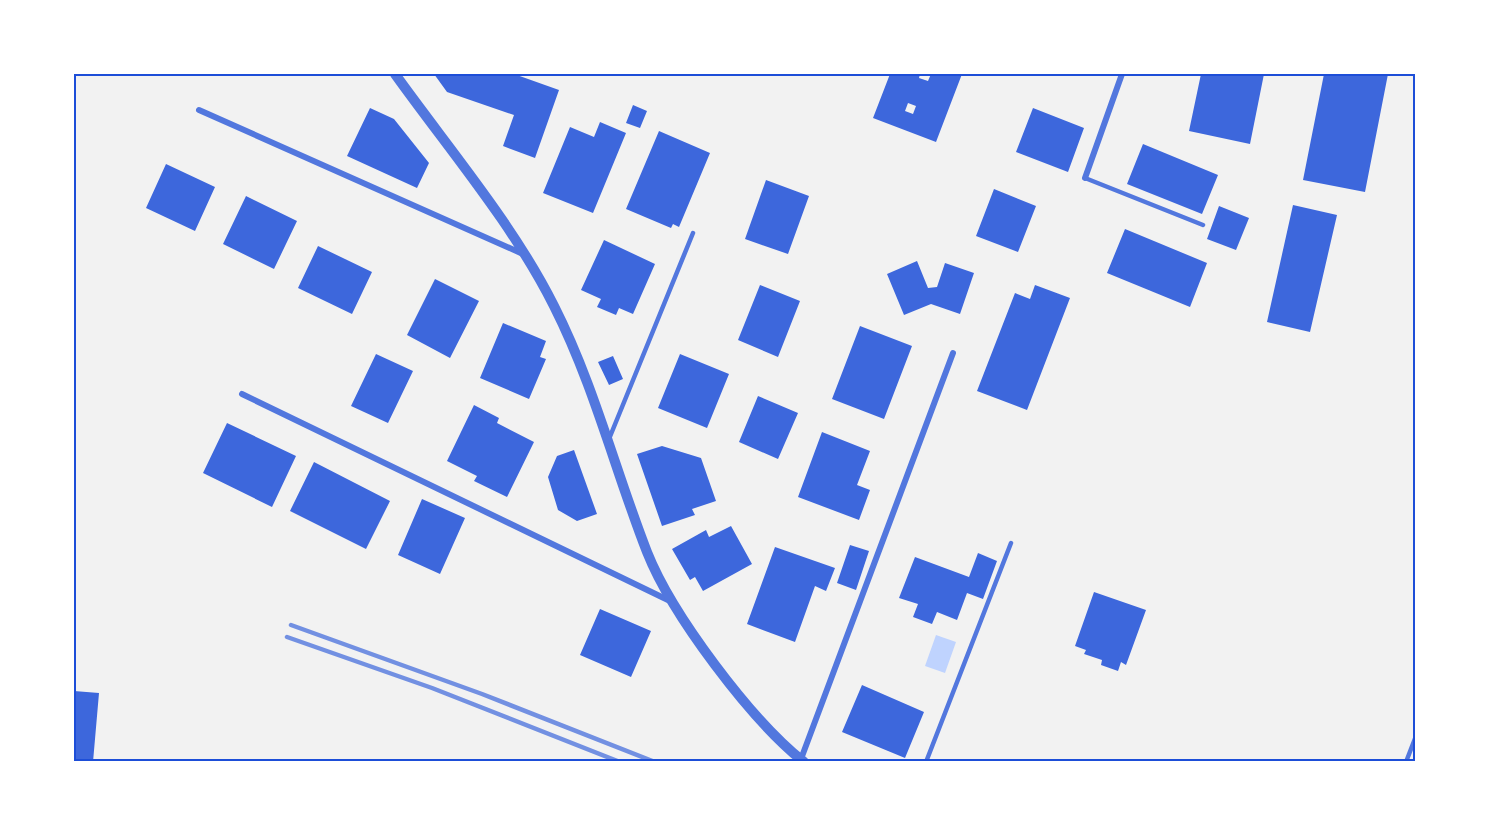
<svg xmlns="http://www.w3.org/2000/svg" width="1489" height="835" font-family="'Varela Round',sans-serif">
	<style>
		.water { fill: #bfd3fe }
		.building { fill: #3d67dc; fill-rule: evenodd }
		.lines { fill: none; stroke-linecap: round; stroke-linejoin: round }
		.service { stroke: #5277de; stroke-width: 4.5 }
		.minor { stroke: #5277de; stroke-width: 6 }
		.tertiary { stroke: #5277de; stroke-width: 10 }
		.rail { stroke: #7290e2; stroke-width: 4.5 }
		.neatline { fill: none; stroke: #1d4ed8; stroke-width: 2 }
	</style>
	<rect width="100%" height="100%" fill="#f2f2f2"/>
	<path class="water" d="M 936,635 L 956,642 L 945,673 L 925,666 Z"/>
	<path class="building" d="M 434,74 L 514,74 L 559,90 L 535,158 L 503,146 L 514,115 L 447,92 Z
		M 890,74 L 920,74 L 919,78 L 928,81 L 931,74 L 962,74 L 936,142 L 873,118 ZM 908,103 L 916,106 L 913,114 L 905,111 Z
		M 1201,74 L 1264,74 L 1250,144 L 1189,131 Z
		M 1324,74 L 1388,74 L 1365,192 L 1303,180 Z
		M 633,105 L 647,111 L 640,128 L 626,123 Z
		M 370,108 L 394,119 L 429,163 L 417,188 L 347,156 Z
		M 1033,108 L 1084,128 L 1068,172 L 1016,152 Z
		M 600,122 L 626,133 L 593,213 L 543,193 L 570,127 L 594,137 Z
		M 659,131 L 710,153 L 679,227 L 673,224 L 671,228 L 626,209 Z
		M 1143,144 L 1218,175 L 1202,214 L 1127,184 Z
		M 166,164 L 215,187 L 195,231 L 146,208 Z
		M 766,180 L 809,196 L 788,254 L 745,239 Z
		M 994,189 L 1036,206 L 1018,252 L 976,236 Z
		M 246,196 L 297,221 L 274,269 L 223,244 Z
		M 1293,205 L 1337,215 L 1310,332 L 1267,322 Z
		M 1219,206 L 1249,218 L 1236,250 L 1207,239 Z
		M 1125,229 L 1207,263 L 1190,307 L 1107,273 Z
		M 604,240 L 655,264 L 633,314 L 619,308 L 616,315 L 597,307 L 601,299 L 581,290 Z
		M 318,246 L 372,272 L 352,314 L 298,288 Z
		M 917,261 L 928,288 L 937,287 L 945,263 L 974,273 L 960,314 L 931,304 L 904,315 L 887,274 Z
		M 435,279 L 479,301 L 450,358 L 407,335 Z
		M 760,285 L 800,301 L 778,357 L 738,340 Z
		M 1035,285 L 1070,298 L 1027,410 L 977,391 L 1015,293 L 1030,299 Z
		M 503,323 L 546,341 L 540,357 L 546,359 L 529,399 L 480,378 Z
		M 860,326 L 912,346 L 884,419 L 832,399 Z
		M 376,354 L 413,371 L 388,423 L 351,406 Z
		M 680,354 L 729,374 L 707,428 L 658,408 Z
		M 613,356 L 623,379 L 609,385 L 598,362 Z
		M 758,396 L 798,413 L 778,459 L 739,442 Z
		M 474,405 L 499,418 L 497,423 L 534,442 L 507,497 L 474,481 L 477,476 L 447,461 Z
		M 227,423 L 296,456 L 272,507 L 203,473 Z
		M 822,432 L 870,451 L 857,485 L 870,490 L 859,520 L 798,497 Z
		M 662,446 L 701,458 L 716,501 L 692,509 L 695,515 L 662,526 L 637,454 Z
		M 574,450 L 597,514 L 577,521 L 558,510 L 548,477 L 557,456 Z
		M 314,462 L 390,501 L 366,549 L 290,511 Z
		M 422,499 L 465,518 L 440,574 L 398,555 Z
		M 731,526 L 752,564 L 703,591 L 695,577 L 690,580 L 672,549 L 706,530 L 709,537 Z
		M 850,545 L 869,551 L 856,590 L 837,583 Z
		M 775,547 L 835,568 L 826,591 L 815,586 L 795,642 L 747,624 Z
		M 978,553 L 997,561 L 983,599 L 967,593 L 957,620 L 937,612 L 932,624 L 913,617 L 918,604 L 899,598 L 915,557 L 969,577 Z
		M 1094,592 L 1146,610 L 1126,665 L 1121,662 L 1118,671 L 1101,665 L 1102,660 L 1084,654 L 1086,650 L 1075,646 Z
		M 600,609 L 651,631 L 631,677 L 580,655 Z
		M 862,685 L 924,712 L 905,758 L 842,732 Z
		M 74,691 L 99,693 L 93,762 L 74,762 Z"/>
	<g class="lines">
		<path class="service" d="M 1085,178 L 1203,225
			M 609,439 L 693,233
			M 926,762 L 1011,543
			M 1406,762 L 1416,736"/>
		<path class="minor" d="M 199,110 L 523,254
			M 1085,178 L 1122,74
			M 242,394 L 670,601
			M 801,759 L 953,353"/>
		<path class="tertiary" d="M 395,74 C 448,148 513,224 554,306 C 594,385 615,470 647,552 C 672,615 751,720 804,762"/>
		<path class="rail" d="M 291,625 L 482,694 L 655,762
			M 287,637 L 432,688 L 620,762"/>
	</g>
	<rect width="1489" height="835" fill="none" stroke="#ffffff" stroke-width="150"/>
	<rect x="75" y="75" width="1339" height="685" class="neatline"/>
</svg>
